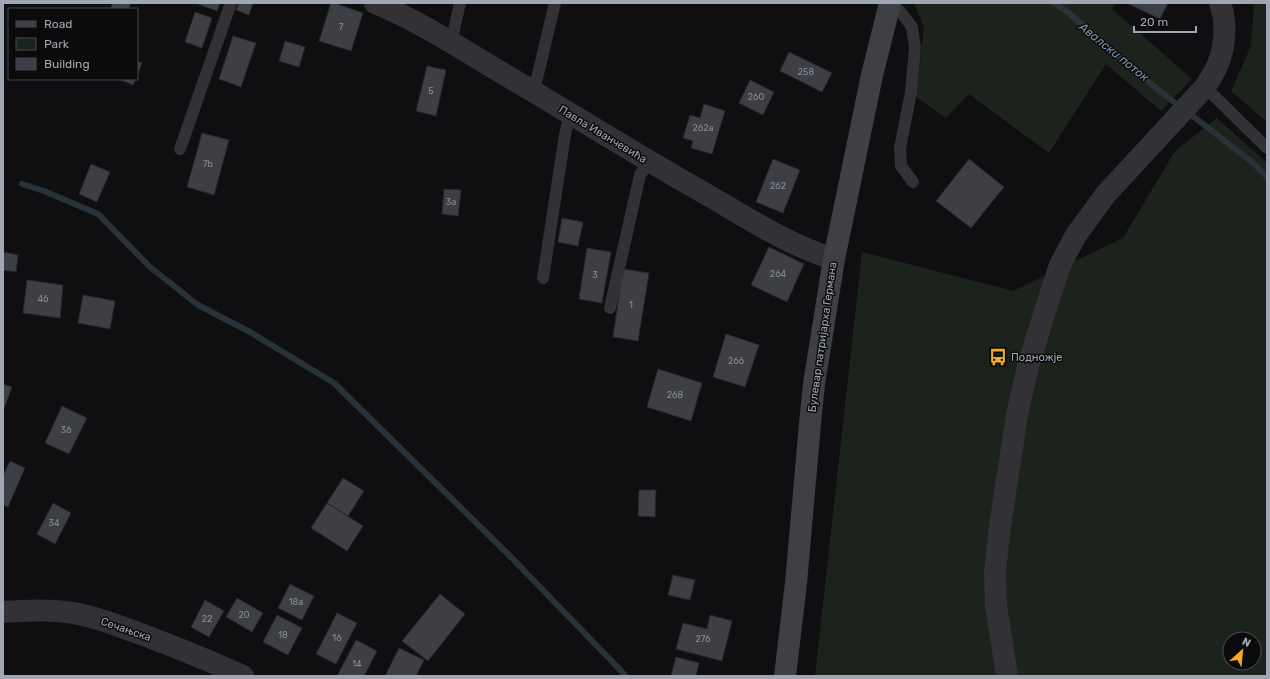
<svg xmlns="http://www.w3.org/2000/svg" width="1270" height="679" font-family="Rubik,sans-serif">
	<style>
		.green { fill: #1c231d; fill-rule: evenodd }
		.lines { fill: none; stroke-linecap: round; stroke-linejoin: round }
		.stream { stroke: #293239; stroke-width: 6 }
		.building { fill: #3e3f44; stroke: #29292d }
		.service { stroke: #313136; stroke-width: 12 }
		.minor { stroke: #313136; stroke-width: 22 }
		.secondary { stroke: #3f4046; stroke-width: 22 }
		.labels { text-anchor: middle; stroke-width: 3; stroke-linejoin: round; paint-order: stroke }
		.number-label { font-size: 9px; fill: #888c96 }
		.street-label { font-size: 11px; fill: #a0a6b2; stroke: #0b0b0c }
		.poi-label { font-size: 11px; fill: #a0a6b2; stroke: #0b0b0c; text-anchor: start }
		.water-label { font-size: 12px; font-style: italic; fill: #7695ae; stroke: #0b0b0c }
	</style>
	<rect width="100%" height="100%" fill="#0f0f11"/>
	<path class="green" d="M 914,3 L 1115,3 L 1112,9 L 1192,79 L 1161,111 L 1106,64 L 1049,153 L 969,94 L 946,118 L 916,97 L 924,28 Z
		M 1254,3 L 1267,3 L 1267,122 L 1231,91 L 1251,46 Z
		M 1217,118 L 1267,163 L 1267,676 L 815,676 L 862,252 L 1013,291 L 1123,238 L 1175,151 ZM 1230,639 L 1254,639 L 1254,663 L 1230,663 Z"/>
	<g class="lines">
		<path class="stream" d="M 1054,3 L 1070,14 L 1142,77 L 1174,102
			M 1194,117 L 1252,162 L 1267,177
			M 22,184 L 44,191 L 98,214 L 150,267 L 198,305 L 250,332 L 334,383 L 511,557 L 626,676"/>
	</g>
	<path class="building" d="M 113,3 L 131,3 L 128,9 L 110,9 Z
		M 195,3 L 220,3 L 217,11 Z
		M 239,3 L 253,3 L 249,15 L 236,10 Z
		M 331,3 L 334,3 L 363,13 L 351,51 L 319,41 Z
		M 1127,3 L 1168,3 L 1160,19 Z
		M 195,12 L 212,18 L 202,48 L 185,42 Z
		M 233,36 L 256,43 L 241,87 L 219,79 Z
		M 285,41 L 305,47 L 299,67 L 279,61 Z
		M 789,52 L 832,73 L 822,92 L 780,71 Z
		M 137,61 L 142,63 L 137,76 Z
		M 427,66 L 446,70 L 436,116 L 416,111 Z
		M 119,79 L 136,79 L 133,85 Z
		M 750,80 L 774,92 L 763,115 L 739,103 Z
		M 704,104 L 725,111 L 712,154 L 691,148 L 693,141 L 683,138 L 690,115 L 700,118 Z
		M 202,133 L 229,140 L 214,195 L 187,187 Z
		M 773,159 L 800,170 L 783,213 L 756,202 Z
		M 969,159 L 1004,187 L 971,228 L 936,201 Z
		M 91,164 L 110,172 L 97,202 L 79,194 Z
		M 444,189 L 461,190 L 458,216 L 442,214 Z
		M 562,218 L 583,222 L 578,246 L 558,242 Z
		M 769,247 L 804,264 L 787,302 L 751,285 Z
		M 587,248 L 611,252 L 602,303 L 579,299 Z
		M 3,252 L 18,255 L 16,272 L 3,270 Z
		M 623,269 L 649,273 L 638,341 L 613,337 Z
		M 27,280 L 63,285 L 60,318 L 23,313 Z
		M 83,295 L 115,301 L 110,329 L 78,323 Z
		M 726,334 L 759,345 L 745,387 L 713,377 Z
		M 658,369 L 702,383 L 691,421 L 647,407 Z
		M 3,384 L 12,387 L 3,411 Z
		M 62,406 L 87,418 L 69,454 L 45,443 Z
		M 10,461 L 25,468 L 8,507 L 3,505 L 3,476 Z
		M 343,478 L 364,491 L 348,516 L 327,503 Z
		M 639,490 L 656,490 L 655,517 L 638,516 Z
		M 53,503 L 71,513 L 55,544 L 37,534 Z
		M 327,503 L 363,526 L 347,551 L 311,528 Z
		M 673,575 L 695,580 L 690,600 L 668,595 Z
		M 290,584 L 314,596 L 302,620 L 278,608 Z
		M 440,594 L 465,614 L 428,661 L 402,641 Z
		M 237,598 L 263,613 L 252,632 L 226,617 Z
		M 205,600 L 224,611 L 209,637 L 191,627 Z
		M 337,613 L 357,623 L 336,664 L 316,654 Z
		M 277,615 L 302,628 L 288,655 L 263,642 Z
		M 710,615 L 732,621 L 722,661 L 676,649 L 683,623 L 707,629 Z
		M 356,640 L 377,651 L 364,676 L 337,676 Z
		M 399,648 L 424,660 L 416,676 L 385,676 Z
		M 676,657 L 699,663 L 696,676 L 671,676 Z"/>
	<g class="lines">
		<path class="service" d="M 889,7 L 900,11 L 912,27 L 915,48 L 911,92 L 900,148 L 901,166 L 913,182
			M 451,43 L 460,3
			M 1205,87 L 1267,148
			M 534,91 L 555,3
			M 180,149 L 231,3
			M 543,278 L 564,141 L 566,130 L 571,115
			M 610,308 L 640,175 L 649,162"/>
		<path class="minor" d="M 375,3 C 417,20 459,47 497,70 C 569,112 640,157 713,198 C 752,221 791,246 834,259
			M 3,612 C 27,610 56,609 79,614 C 99,618 119,626 138,633 C 173,646 208,660 243,676
			M 1007,676 L 996,606 L 995,571 L 1000,526 L 1017,415 L 1028,366 L 1046,308 L 1060,265 L 1076,235 L 1106,194 L 1205,87 C 1207,83 1211,78 1213,74 C 1225,54 1228,25 1220,3"/>
		<path class="secondary" d="M 785,676 L 796,583 L 810,424 L 814,384 L 834,259 L 872,75 L 890,3"/>
	</g>
	<defs>
		<g id="bus-bare" transform="scale(1.38)"><path d="M-5-6H5V4H4V6H2V4H-2V6H-4V4H-5ZM-3.5-4V0h7V-4ZM-3.5 1.2v1.5H-2V1.2ZM2 1.2v1.5H3.5V1.2Z" fill="#f1ab27" stroke="#0b0b0c" stroke-width="2.5" paint-order="stroke"/></g>
	</defs>
	<g fill-rule="evenodd">
		<use href="#bus-bare" x="998" y="357"/>
	</g>
	<g class="labels">
		<g class="number-label">
			<text x="341" y="30">7</text>
			<text x="806" y="75">258</text>
			<text x="431" y="94">5</text>
			<text x="756" y="100">260</text>
			<text x="703" y="131">262a</text>
			<text x="208" y="167">7b</text>
			<text x="778" y="189">262</text>
			<text x="451" y="205">3a</text>
			<text x="778" y="277">264</text>
			<text x="595" y="278">3</text>
			<text x="43" y="302">46</text>
			<text x="631" y="308">1</text>
			<text x="736" y="364">266</text>
			<text x="675" y="398">268</text>
			<text x="66" y="433">36</text>
			<text x="54" y="526">34</text>
			<text x="296" y="605">18a</text>
			<text x="244" y="618">20</text>
			<text x="207" y="622">22</text>
			<text x="283" y="638">18</text>
			<text x="337" y="641">16</text>
			<text x="703" y="642">276</text>
			<text x="357" y="667">14</text>
		</g>
		<g class="street-label">
			<text transform="translate(603 134) rotate(31)" y="4">Павла Иванчевића</text>
			<text transform="translate(822 337) rotate(-82)" y="4">Булевар патријарха Германа</text>
			<text transform="translate(126 629) rotate(19)" y="4">Сечањска</text>
		</g>
		<g class="poi-label">
			<text x="1011" y="361">Подножје</text>
		</g>
		<g class="water-label">
			<text transform="translate(1114 52) rotate(39)" y="4">Авалски поток</text>
		</g>
	</g>
	<rect width="1270" height="679" fill="none" stroke="#a0a6b2" stroke-width="8"/>
	<rect x="8" y="8" width="130" height="72" fill="#0b0b0c" stroke="#47494e"/>
	<rect x="16" y="21" width="20" height="6" fill="#3f4046" stroke="#47494e"/>
	<text x="44" y="28" font-size="12" fill="#a0a6b2">Road</text>
	<rect x="16" y="38" width="20" height="12" fill="#1c231d" stroke="#47494e"/>
	<text x="44" y="48" font-size="12" fill="#a0a6b2">Park</text>
	<rect x="16" y="58" width="20" height="12" fill="#3e3f44" stroke="#47494e"/>
	<text x="44" y="68" font-size="12" fill="#a0a6b2">Building</text>
	<g transform="translate(1242 651) rotate(27)"><circle r="19" fill="#0b0b0c" stroke="#47494e"/>
	<path d="M0-3L7 15L0 10L-7 15Z" fill="#f1ab27"/>
	<text y="-6" font-size="11" font-weight="bold" text-anchor="middle" fill="#a0a6b2">N</text>
	</g>
	<path d="M1134 26v6h62v-6" fill="none" stroke="#a0a6b2" stroke-width="2"/>
	<text x="1140" y="26" font-size="12" fill="#a0a6b2" stroke="#0b0b0c" stroke-width="3" paint-order="stroke">20 m</text>
</svg>
